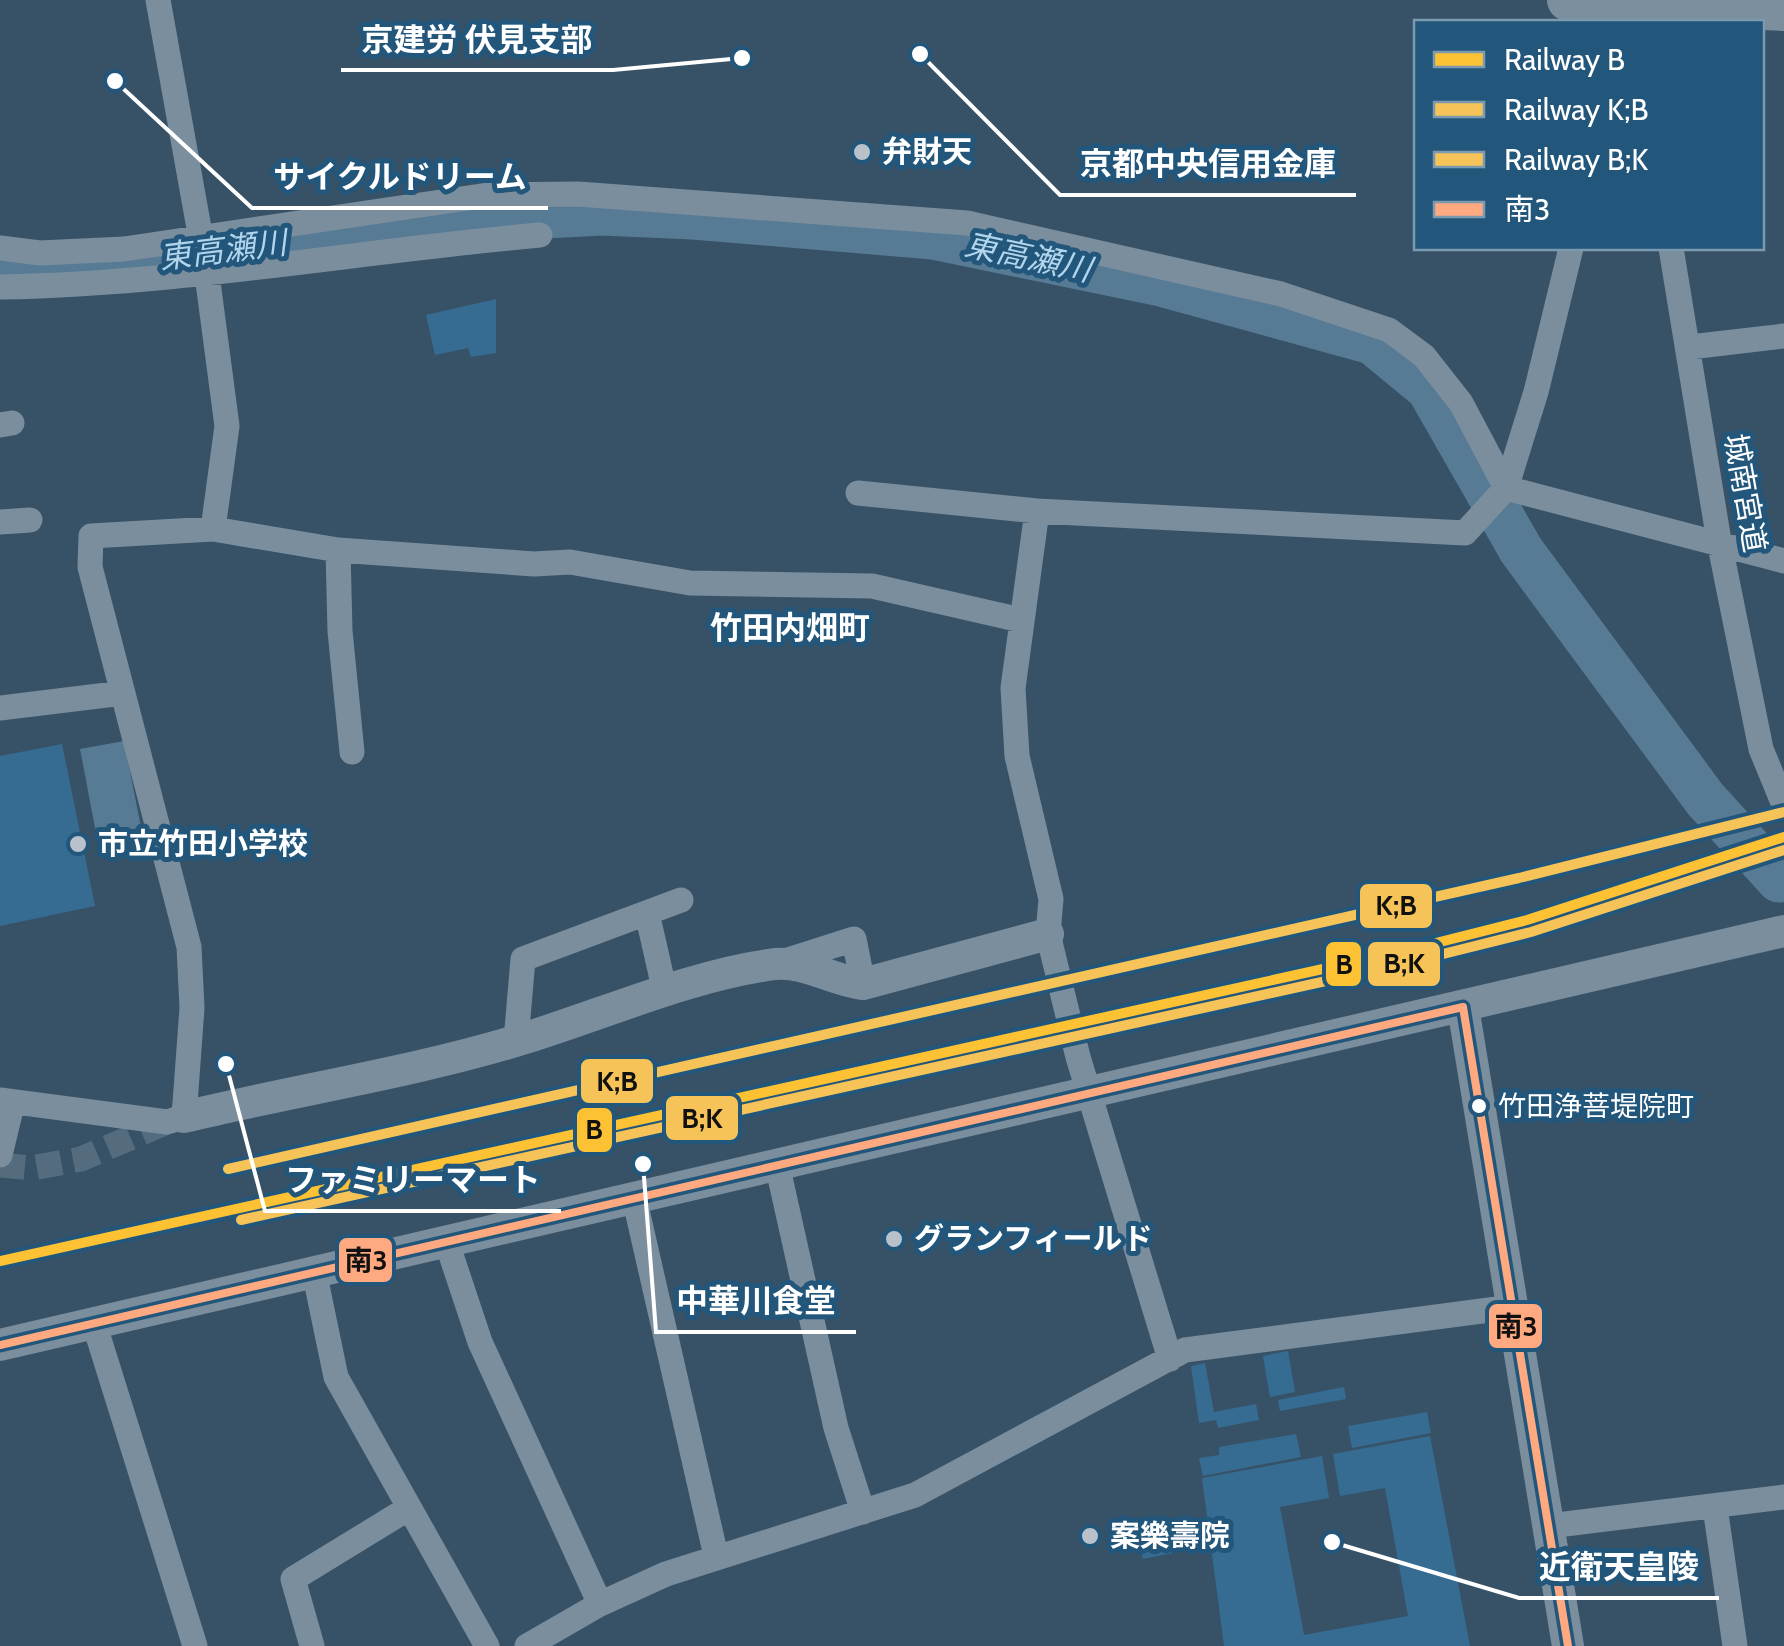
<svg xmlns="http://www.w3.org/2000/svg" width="1784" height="1646" font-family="Cabin,'Noto Sans JP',sans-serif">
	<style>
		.green { fill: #366c92 }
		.water { fill: #577b95 }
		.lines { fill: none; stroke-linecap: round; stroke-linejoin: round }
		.river { stroke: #577b95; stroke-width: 45 }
		.minor-tunnel { stroke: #556c7e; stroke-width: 25; stroke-dasharray: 25 12; stroke-linecap: butt }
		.minor { stroke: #7b8e9e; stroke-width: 25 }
		.tertiary { stroke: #7b8e9e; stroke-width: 32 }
		.trunk { stroke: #7c8f9e; stroke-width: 42 }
		.bus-1-casing { stroke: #23567b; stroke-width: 15 }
		.bus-1 { stroke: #ffa980; stroke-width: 8 }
		.rail-1-casing { stroke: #23567b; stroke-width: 18 }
		.rail-2-casing { stroke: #23567b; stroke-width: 18 }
		.rail-3-casing { stroke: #23567b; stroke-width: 18 }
		.rail-1 { stroke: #fcc234; stroke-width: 10 }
		.rail-2 { stroke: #f5c357; stroke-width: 10 }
		.rail-3 { stroke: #f5c357; stroke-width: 10 }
		.poi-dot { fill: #b9c2ca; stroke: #23567b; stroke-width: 4 }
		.bus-dot { fill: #fff; stroke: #23567b; stroke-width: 4 }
		.labels { text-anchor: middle; stroke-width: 10; stroke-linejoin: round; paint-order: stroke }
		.bus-label { font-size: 28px; fill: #fff; stroke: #23567b; text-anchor: start }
		.poi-label { font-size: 30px; font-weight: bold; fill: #fff; stroke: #23567b; text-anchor: start }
		.street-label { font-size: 30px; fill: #fff; stroke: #23567b }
		.water-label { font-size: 32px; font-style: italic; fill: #b1d5ed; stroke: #23567b }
		.neighbourhood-label { font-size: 32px; font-weight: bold; fill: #fff; stroke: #23567b }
		.leader { fill: none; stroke: #fff; stroke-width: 4 }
		.callout-dot { fill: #fff; stroke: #23567b; stroke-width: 4 }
		.callout-label { font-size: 32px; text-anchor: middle; font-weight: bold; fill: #fff; stroke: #23567b; stroke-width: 10; stroke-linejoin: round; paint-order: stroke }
		.line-badge { stroke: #23567b; stroke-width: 4 }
		.pale-badge-label { font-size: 28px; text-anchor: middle; font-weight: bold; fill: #111 }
	</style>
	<rect width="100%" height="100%" fill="#375267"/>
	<path class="green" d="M 496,299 L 496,353 L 471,357 L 468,348 L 435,355 L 426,315 Z
		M 62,744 L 95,906 L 0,926 L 0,756 Z
		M 1288,1351 L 1295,1392 L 1270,1397 L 1263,1356 Z
		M 1205,1363 L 1214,1412 L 1256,1404 L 1259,1420 L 1218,1428 L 1216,1420 L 1199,1423 L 1191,1366 Z
		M 1344,1387 L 1346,1399 L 1280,1411 L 1278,1400 Z
		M 1427,1412 L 1431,1433 L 1352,1448 L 1348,1426 Z
		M 1296,1434 L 1301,1457 L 1203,1476 L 1199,1458 L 1219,1455 L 1219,1447 Z
		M 1430,1436 L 1470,1646 L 1224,1646 L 1202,1478 L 1322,1456 L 1329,1498 L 1280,1507 L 1304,1635 L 1408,1616 L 1385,1488 L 1340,1496 L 1333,1454 Z
		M 1183,1526 L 1188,1550 L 1143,1559 L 1138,1535 Z"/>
	<path class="water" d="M 124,741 L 141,827 L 97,838 L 80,749 Z"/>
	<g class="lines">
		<path class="river" d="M 0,267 L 109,265 L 450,221 L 602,213 L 693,217 L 933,237 L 1161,284 L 1372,342 L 1429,389 L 1521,550 L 1705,799 L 1779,880"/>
		<path class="minor-tunnel" d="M 0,1165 L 32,1168 L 81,1159 L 167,1122"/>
		<path class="minor" d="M 158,0 L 206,267 L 227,426 L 213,529
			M 0,248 L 40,253 L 124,249 L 488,195 L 578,194 L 967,223 L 1281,294 L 1389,330 L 1424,356 L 1461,403 L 1506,488 L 1784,561
			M 1671,248 L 1719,541 L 1761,749 L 1784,805
			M 0,287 C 181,284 360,251 540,235
			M 1690,347 L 1784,336
			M 0,425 L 12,423
			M 858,493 L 1037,511 L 1465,533 L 1506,488 L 1536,392 L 1571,248
			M 1037,511 L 1013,688 L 1017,756 L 1051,899 L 1048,934 L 1078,1057 L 1170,1359
			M 0,522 L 30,520
			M 338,550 L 340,631 L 352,752
			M 0,708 L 123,693
			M 647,913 L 665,992
			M 782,962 L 854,939 L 863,984
			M 516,1041 L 523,959 L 681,900
			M 0,1100 L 167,1122 L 184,1117 L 192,1008 L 189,947 L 90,567 L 91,536 L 213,529 L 338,550 L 534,564 L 570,562 L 690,583 L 872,586 L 1021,620
			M 0,1155 L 12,1105
			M 777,1164 L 836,1428 L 863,1512
			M 634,1197 L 716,1556
			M 446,1240 L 480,1342 L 600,1604
			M 314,1271 L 336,1377 L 487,1646
			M 94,1323 L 195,1646
			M 1715,1507 L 1735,1646
			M 1549,1526 L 1784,1497
			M 312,1646 L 293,1579 L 409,1508
			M 527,1646 L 600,1604 L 666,1574 L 915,1495 L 1185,1350 L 1512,1307"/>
		<path class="tertiary" d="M 1463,1007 L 1568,1646
			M 184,1117 C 295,1090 410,1073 519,1040 C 602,1015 690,975 775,964 C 806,961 833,981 863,984 L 1048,934
			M 0,1345 L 1784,931"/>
		<path class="trunk" d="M 1568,0 L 1784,10"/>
		<g class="bus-1-casing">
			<path id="bus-1" d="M 1463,1007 L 1568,1646
				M 0,1345 L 1463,1007"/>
		</g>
		<use href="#bus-1" class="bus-1"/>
		<g class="rail-1-casing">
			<path id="rail-1" d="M 0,1261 L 1400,952 L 1527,920 L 1784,837"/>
		</g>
		<g class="rail-2-casing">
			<path id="rail-2" d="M 228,1169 L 1519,878 L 1784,812"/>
		</g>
		<g class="rail-3-casing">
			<path id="rail-3" d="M 241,1220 L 1403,964 L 1531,932 L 1784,850"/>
		</g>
		<use href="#rail-1" class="rail-1"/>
		<use href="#rail-2" class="rail-2"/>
		<use href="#rail-3" class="rail-3"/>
	</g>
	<g class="poi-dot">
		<circle cx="862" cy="152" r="10"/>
		<circle cx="78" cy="844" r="10"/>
		<circle cx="894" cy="1239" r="10"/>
		<circle cx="1090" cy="1536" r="10"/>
	</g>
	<circle class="bus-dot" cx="1479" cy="1106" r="9"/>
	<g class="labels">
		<g class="bus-label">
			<text x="1498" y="1116">竹田浄菩堤院町</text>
		</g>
		<g class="poi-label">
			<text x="882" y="162">弁財天</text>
			<text x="98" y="854">市立竹田小学校</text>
			<text x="914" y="1249">グランフィールド</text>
			<text x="1110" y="1546">案樂壽院</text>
		</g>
		<g class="street-label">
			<text transform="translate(1745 493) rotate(80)" y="10">城南宮道</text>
		</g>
		<g class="water-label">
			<text transform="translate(223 250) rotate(-7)" y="11">東高瀬川</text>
			<text transform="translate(1028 257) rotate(12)" y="11">東高瀬川</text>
		</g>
		<g class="neighbourhood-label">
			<text x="790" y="639">竹田内畑町</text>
		</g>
	</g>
	<path class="leader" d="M742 58L613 70H341M920 54L1060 195H1356M115 81L252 208H548M226 1064L265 1211H561M643 1164L656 1332H856M1332 1542L1519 1598H1719"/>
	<g class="callout-dot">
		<circle cx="742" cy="58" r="10"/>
		<circle cx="920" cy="54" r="10"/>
		<circle cx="115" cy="81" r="10"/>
		<circle cx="226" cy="1064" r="10"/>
		<circle cx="643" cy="1164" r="10"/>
		<circle cx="1332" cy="1542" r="10"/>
	</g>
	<g class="callout-label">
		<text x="477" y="51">京建労 伏見支部</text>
		<text x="1208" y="175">京都中央信用金庫</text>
		<text x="400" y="188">サイクルドリーム</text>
		<text x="413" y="1191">ファミリーマート</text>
		<text x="756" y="1312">中華川食堂</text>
		<text x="1619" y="1578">近衛天皇陵</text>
	</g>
	<g class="line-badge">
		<rect x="1358" y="882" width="76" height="48" rx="10" fill="#f5c357"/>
		<rect x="1366" y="940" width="76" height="48" rx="10" fill="#f5c357"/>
		<rect x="1324" y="940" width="39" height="48" rx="10" fill="#fcc234"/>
		<rect x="579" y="1057" width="76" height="48" rx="10" fill="#f5c357"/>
		<rect x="664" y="1094" width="76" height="48" rx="10" fill="#f5c357"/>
		<rect x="575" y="1106" width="39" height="48" rx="10" fill="#fcc234"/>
		<rect x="337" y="1236" width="57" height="48" rx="10" fill="#ffa980"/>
		<rect x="1487" y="1302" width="57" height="48" rx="10" fill="#ffa980"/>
	</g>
	<g class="pale-badge-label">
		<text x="1396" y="915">K;B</text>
		<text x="1404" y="973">B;K</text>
		<text x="1344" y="974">B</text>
		<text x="617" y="1091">K;B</text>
		<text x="702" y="1128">B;K</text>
		<text x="594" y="1139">B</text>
		<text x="366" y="1270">南3</text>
		<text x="1516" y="1336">南3</text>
	</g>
	<rect x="1414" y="20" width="350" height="230" fill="#23567b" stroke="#7b9ab0" stroke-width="2.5"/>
	<rect x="1434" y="52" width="50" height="15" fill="#fcc234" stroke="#7b9ab0" stroke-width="2.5"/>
	<text x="1504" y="70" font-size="30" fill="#ffffff">Railway B</text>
	<rect x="1434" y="102" width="50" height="15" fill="#f5c357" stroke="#7b9ab0" stroke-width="2.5"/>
	<text x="1504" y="120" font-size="30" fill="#ffffff">Railway K;B</text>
	<rect x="1434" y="152" width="50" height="15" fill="#f5c357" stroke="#7b9ab0" stroke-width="2.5"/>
	<text x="1504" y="170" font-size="30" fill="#ffffff">Railway B;K</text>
	<rect x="1434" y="202" width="50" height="15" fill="#ffa980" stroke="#7b9ab0" stroke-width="2.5"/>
	<text x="1504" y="220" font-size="30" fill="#ffffff">南3</text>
</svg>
